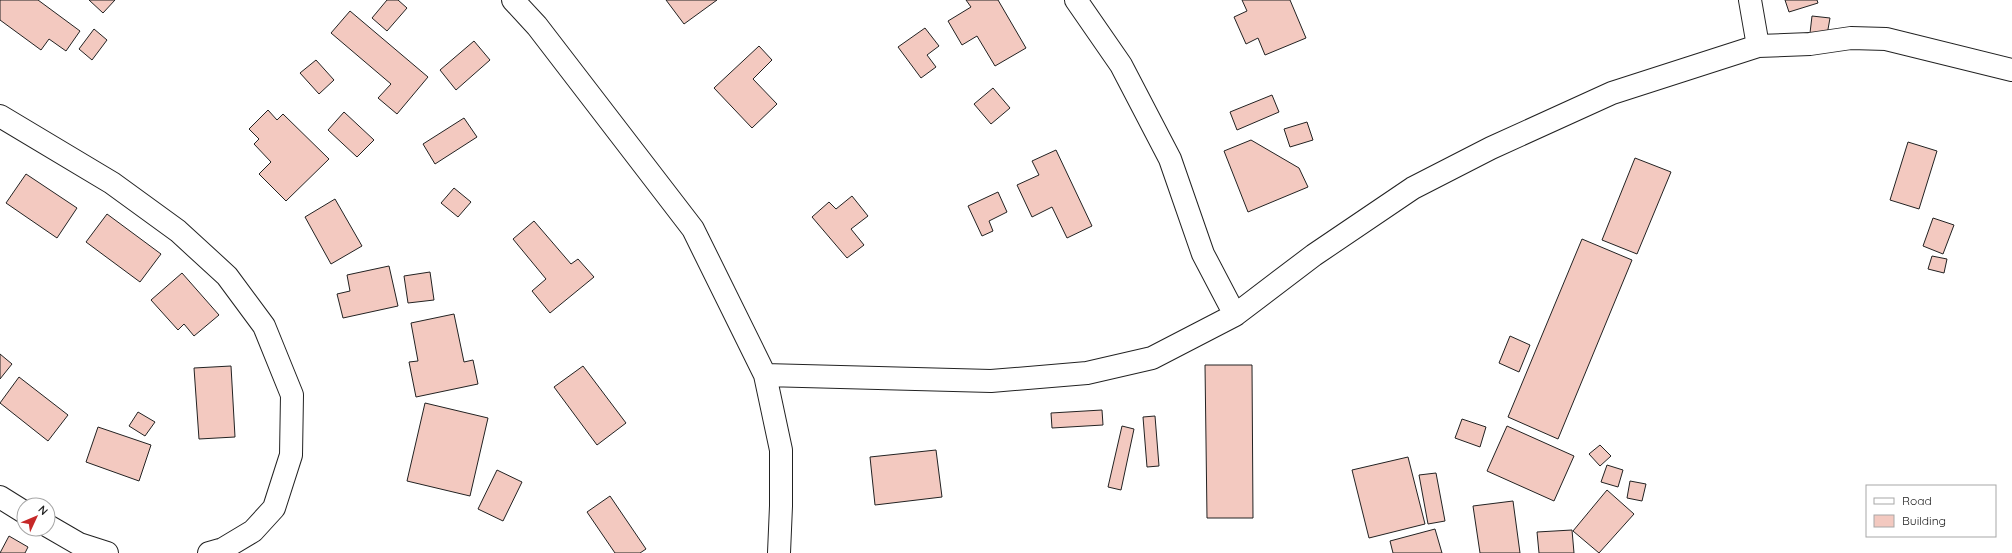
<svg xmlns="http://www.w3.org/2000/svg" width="2012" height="553" font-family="Quicksand,sans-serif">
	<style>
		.building { fill: #f3c9c0; stroke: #222 }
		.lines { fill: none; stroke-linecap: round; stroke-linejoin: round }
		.minor-casing { stroke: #222; stroke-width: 24 }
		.minor { stroke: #fff; stroke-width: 22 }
	</style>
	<rect width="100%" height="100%" fill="#fff"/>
	<path class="building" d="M 0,0 L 38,0 L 80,31 L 66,51 L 49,39 L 41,50 L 0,20 Z
		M 89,0 L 115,0 L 103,13 Z
		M 387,0 L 398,0 L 407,8 L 387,31 L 372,18 Z
		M 666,0 L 717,0 L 684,24 Z
		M 966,0 L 998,0 L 1026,48 L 995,66 L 977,36 L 962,45 L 948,21 L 971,7 Z
		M 1242,0 L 1290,0 L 1306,38 L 1265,55 L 1258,38 L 1246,44 L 1234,17 L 1247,11 Z
		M 1785,0 L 1817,0 L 1818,3 L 1789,12 Z
		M 350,11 L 428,77 L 397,114 L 378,98 L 391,84 L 331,33 Z
		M 1812,16 L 1830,18 L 1827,35 L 1810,33 Z
		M 925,28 L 939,46 L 927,55 L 936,67 L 921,78 L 898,47 Z
		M 94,29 L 107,40 L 92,60 L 79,49 Z
		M 474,41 L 490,60 L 456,90 L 440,70 Z
		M 759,46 L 772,60 L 753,79 L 777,104 L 752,128 L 714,88 Z
		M 316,60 L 334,80 L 319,94 L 300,73 Z
		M 993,88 L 1010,108 L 991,124 L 974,104 Z
		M 1272,95 L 1279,112 L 1237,130 L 1230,112 Z
		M 268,110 L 277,120 L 283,114 L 329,159 L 286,201 L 259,174 L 271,162 L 254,144 L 259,139 L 249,129 Z
		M 344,112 L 374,140 L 357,157 L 328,130 Z
		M 464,118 L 477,137 L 435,164 L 423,144 Z
		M 1307,122 L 1313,140 L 1290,147 L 1284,129 Z
		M 1251,140 L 1299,168 L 1308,187 L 1248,212 L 1224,151 Z
		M 1908,142 L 1937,151 L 1919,209 L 1890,200 Z
		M 1056,150 L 1092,226 L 1067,238 L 1052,207 L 1032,217 L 1017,185 L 1039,175 L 1032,161 Z
		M 1635,158 L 1671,172 L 1637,254 L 1602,240 Z
		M 26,174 L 77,208 L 57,238 L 6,203 Z
		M 454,188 L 471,202 L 458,217 L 441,203 Z
		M 998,192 L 1007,212 L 989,221 L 993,231 L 982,236 L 968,206 Z
		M 852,196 L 868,216 L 851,229 L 864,245 L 847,258 L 812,217 L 829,202 L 836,209 Z
		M 335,199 L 362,246 L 331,264 L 305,217 Z
		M 107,214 L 161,254 L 140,282 L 86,242 Z
		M 1933,218 L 1954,225 L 1943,254 L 1923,246 Z
		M 534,221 L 571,264 L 578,259 L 594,277 L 550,313 L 532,291 L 546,279 L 513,239 Z
		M 1582,239 L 1632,260 L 1558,439 L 1508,417 Z
		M 1932,256 L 1947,259 L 1944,273 L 1928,269 Z
		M 389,266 L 398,306 L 343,318 L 337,294 L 350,291 L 347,275 Z
		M 430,272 L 434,300 L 408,303 L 404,276 Z
		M 182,273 L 219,315 L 194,336 L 184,324 L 178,330 L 151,300 Z
		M 454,314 L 464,362 L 473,360 L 478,384 L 416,397 L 409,362 L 418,361 L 411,323 Z
		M 1510,336 L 1530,345 L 1519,372 L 1499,363 Z
		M 0,354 L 12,364 L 0,379 Z
		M 1205,365 L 1252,365 L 1253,518 L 1207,518 Z
		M 231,366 L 235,437 L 199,439 L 194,368 Z
		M 583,366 L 626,423 L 597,445 L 554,387 Z
		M 19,377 L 68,415 L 48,441 L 0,403 Z
		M 425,403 L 488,418 L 470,496 L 407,481 Z
		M 1102,410 L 1103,425 L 1052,428 L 1051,413 Z
		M 138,412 L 155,422 L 145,436 L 129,426 Z
		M 1155,416 L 1159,466 L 1147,467 L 1143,417 Z
		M 1462,419 L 1486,427 L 1480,447 L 1455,438 Z
		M 1122,426 L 1134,429 L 1121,490 L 1108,487 Z
		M 1507,426 L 1574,456 L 1554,501 L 1487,471 Z
		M 98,427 L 151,445 L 139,481 L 86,462 Z
		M 1600,445 L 1611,456 L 1600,466 L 1589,454 Z
		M 936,450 L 942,497 L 875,505 L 870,457 Z
		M 1408,457 L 1425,524 L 1369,538 L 1352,470 Z
		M 1607,465 L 1623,470 L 1618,487 L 1601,482 Z
		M 497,470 L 522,482 L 503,521 L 478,509 Z
		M 1436,473 L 1445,521 L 1428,524 L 1419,475 Z
		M 1630,481 L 1646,484 L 1642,501 L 1627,498 Z
		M 1607,490 L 1634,514 L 1599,553 L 1573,531 Z
		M 610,496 L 646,549 L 640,553 L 615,553 L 587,512 Z
		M 1513,501 L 1520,553 L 1480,553 L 1473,506 Z
		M 1435,529 L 1442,553 L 1393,553 L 1390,541 Z
		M 1572,530 L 1574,553 L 1539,553 L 1537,532 Z
		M 9,536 L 28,547 L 25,553 L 0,553 Z"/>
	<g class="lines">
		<g class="minor-casing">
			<path id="minor" d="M 513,0 L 537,26 L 693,229 L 765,375 L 781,450 L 781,506 L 779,553
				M 1750,0 L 1758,46
				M 0,116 L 112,183 L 178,231 L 227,276 L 264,326 L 292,395 L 291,455 L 274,508 L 253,531 L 223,549 L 209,553
				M 1235,315 L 1314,255 L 1413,188 L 1491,148 L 1612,93 L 1758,46 L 1810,44 L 1851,38 L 1886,39 L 2012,70
				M 765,375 L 991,381 L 1087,373 L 1152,358 L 1235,315 L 1203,254 L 1170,159 L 1121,65 L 1076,0
				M 0,497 L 24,512
				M 48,526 L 79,544 L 107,553"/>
		</g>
		<use href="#minor" class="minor"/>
	</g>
	<rect x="1866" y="485" width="130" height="52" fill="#ffffff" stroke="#a7a7a7"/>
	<rect x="1874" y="498" width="20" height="6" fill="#ffffff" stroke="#a7a7a7"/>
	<text x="1902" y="505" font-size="12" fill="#222222">Road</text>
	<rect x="1874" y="515" width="20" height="12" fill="#f3c9c0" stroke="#a7a7a7"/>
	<text x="1902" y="525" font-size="12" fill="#222222">Building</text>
	<g transform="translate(36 517) rotate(46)"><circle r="19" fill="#ffffff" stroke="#a7a7a7"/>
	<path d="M0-3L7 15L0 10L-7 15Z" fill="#c62828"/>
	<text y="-6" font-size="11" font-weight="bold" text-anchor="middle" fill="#222222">N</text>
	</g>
</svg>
